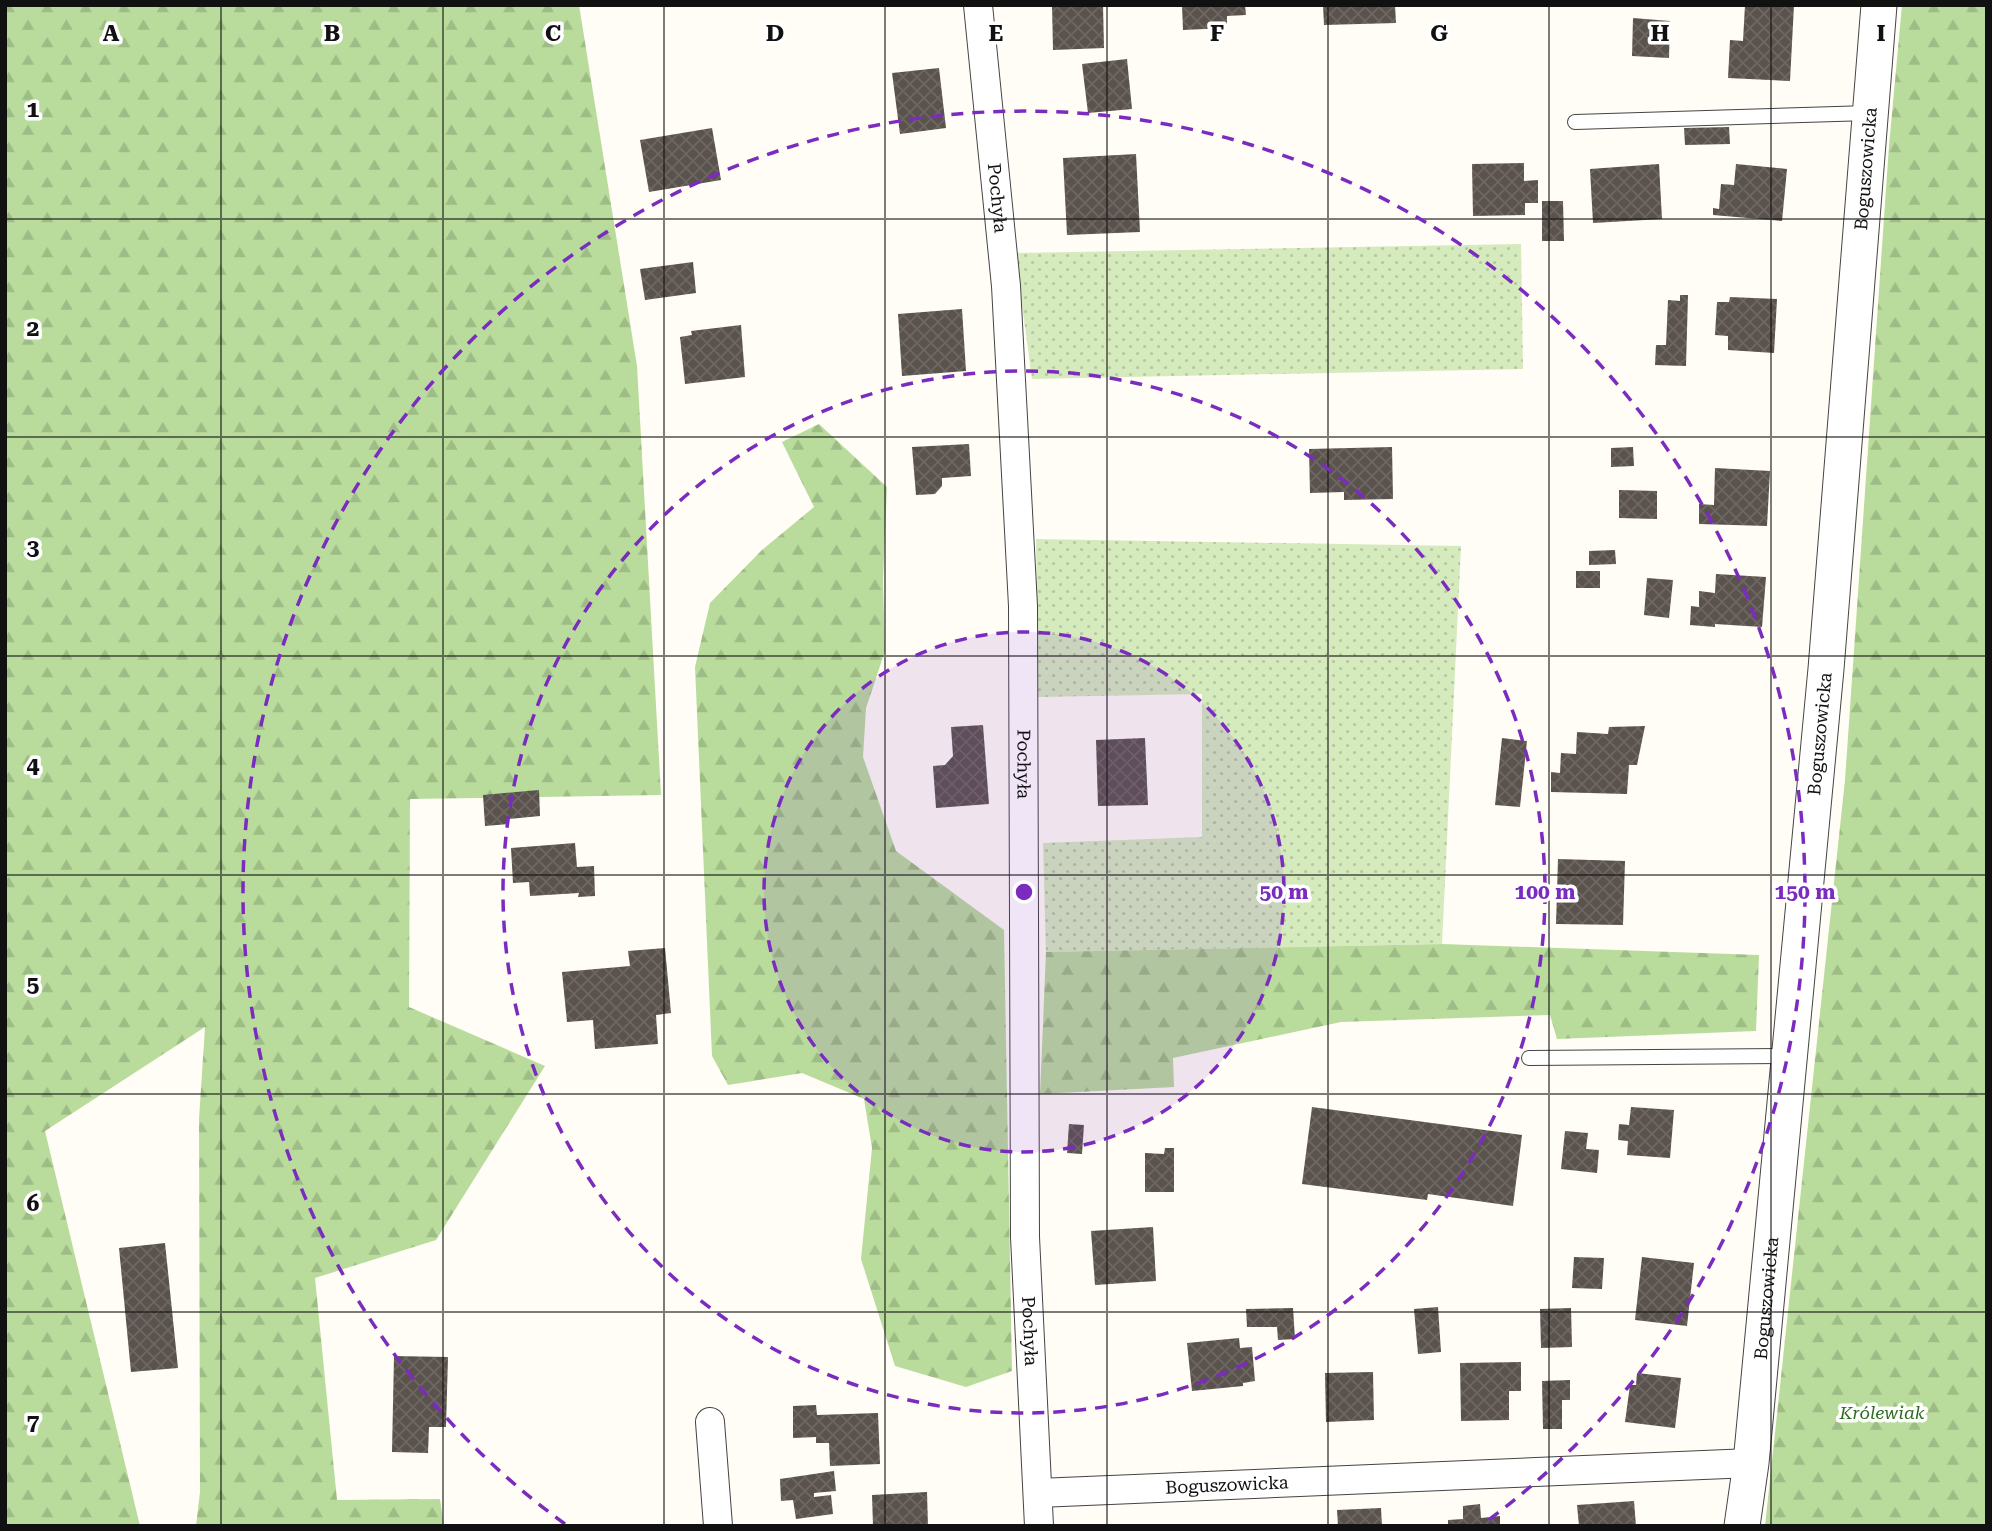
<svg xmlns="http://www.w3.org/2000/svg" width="1992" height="1531" font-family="'Roboto Serif',serif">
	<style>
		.grass { fill: url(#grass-dots) }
		.forest { fill: url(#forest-firs) }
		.building { fill: url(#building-cross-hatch) }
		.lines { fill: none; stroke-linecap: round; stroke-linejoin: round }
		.service-casing { stroke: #444; stroke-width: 16 }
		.minor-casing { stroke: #444; stroke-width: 30 }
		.tertiary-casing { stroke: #444; stroke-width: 37 }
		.service { stroke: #fff; stroke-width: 14 }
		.minor { stroke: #fff; stroke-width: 28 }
		.tertiary { stroke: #fff; stroke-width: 35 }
		.grid { fill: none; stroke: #111; stroke-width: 2; stroke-opacity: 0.55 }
		.ring { fill: none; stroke: #7b2cbf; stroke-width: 3.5; stroke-dasharray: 12 9 }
		.labels { text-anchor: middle; stroke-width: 7; stroke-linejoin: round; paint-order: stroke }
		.street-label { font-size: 18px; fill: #111; stroke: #fff }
		.park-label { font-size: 18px; font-style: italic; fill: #2f6b1f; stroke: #fff }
		.grid-label { font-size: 23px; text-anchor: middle; font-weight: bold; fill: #111; stroke: #fff; stroke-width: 7; stroke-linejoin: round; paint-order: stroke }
		.centre { fill: #7b2cbf; stroke: #fff; stroke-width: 3.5 }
		.ring-label { font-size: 21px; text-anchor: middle; font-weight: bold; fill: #7b2cbf; stroke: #fff; stroke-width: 7; stroke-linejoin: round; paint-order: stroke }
	</style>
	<defs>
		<pattern id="grass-dots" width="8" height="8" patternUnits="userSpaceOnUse" patternTransform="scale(1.75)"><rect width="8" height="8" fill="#d5ebbd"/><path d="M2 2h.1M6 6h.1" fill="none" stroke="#b6c8a1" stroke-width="1.8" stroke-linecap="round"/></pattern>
		<pattern id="forest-firs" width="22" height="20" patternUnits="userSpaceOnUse" patternTransform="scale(1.75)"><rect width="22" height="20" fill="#b9dc9c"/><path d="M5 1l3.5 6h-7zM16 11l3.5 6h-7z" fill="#9ebc85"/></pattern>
		<pattern id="building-cross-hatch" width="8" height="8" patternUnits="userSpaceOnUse" patternTransform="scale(1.75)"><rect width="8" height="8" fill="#5a524d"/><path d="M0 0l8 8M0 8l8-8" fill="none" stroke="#6d6662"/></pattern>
	</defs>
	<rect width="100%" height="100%" fill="#fffdf5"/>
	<path class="grass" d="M 1521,244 L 1523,369 L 1032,379 L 1015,253 Z
		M 1036,539 L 1461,546 L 1442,944 L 1046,952 L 1043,843 L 1202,837 L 1202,694 L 1038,697 Z"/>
	<path class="forest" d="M 5,5 L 579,5 L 637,366 L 661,795 L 410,799 L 409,1007 L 545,1066 L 436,1240 L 315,1278 L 337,1500 L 440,1499 L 444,1526 L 196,1526 L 200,1492 L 199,1119 L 205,1027 L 45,1131 L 140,1526 L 5,1526 Z
		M 1902,5 L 1987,5 L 1987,1526 L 1765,1526 L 1845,780 L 1889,146 Z
		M 819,424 L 887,487 L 883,581 L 885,651 L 866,708 L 863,757 L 896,851 L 1004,930 L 1012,1371 L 966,1387 L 895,1366 L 861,1259 L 872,1148 L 864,1099 L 802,1073 L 728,1085 L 712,1056 L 695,667 L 710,603 L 762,550 L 814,507 L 782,442 Z
		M 1442,944 L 1759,955 L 1756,1031 L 1557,1039 L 1550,1015 L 1341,1022 L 1173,1058 L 1174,1087 L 1040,1094 L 1046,952 Z"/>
	<path class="building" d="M 1052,5 L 1103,5 L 1104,48 L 1053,50 Z
		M 1182,5 L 1245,5 L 1246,15 L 1227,16 L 1227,28 L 1183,30 Z
		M 1323,5 L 1395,5 L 1396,23 L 1324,25 Z
		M 1745,5 L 1794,5 L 1790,81 L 1728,78 L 1730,40 L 1743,41 Z
		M 1633,18 L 1670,21 L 1669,58 L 1632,56 Z
		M 1127,59 L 1132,109 L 1088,113 L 1082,64 Z
		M 939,68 L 946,128 L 900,134 L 892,73 Z
		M 1729,127 L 1730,144 L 1685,145 L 1684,128 Z
		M 712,128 L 721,180 L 649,192 L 640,140 Z
		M 1136,154 L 1140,232 L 1067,235 L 1063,158 Z
		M 1524,163 L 1524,181 L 1538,180 L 1538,203 L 1525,203 L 1525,215 L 1473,216 L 1472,164 Z
		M 1659,164 L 1662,219 L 1593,223 L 1590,169 Z
		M 1736,164 L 1787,169 L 1782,221 L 1713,215 L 1713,208 L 1719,209 L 1721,184 L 1734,185 Z
		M 1542,201 L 1563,201 L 1564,241 L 1542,241 Z
		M 693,262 L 696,293 L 645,300 L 640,269 Z
		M 1680,295 L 1688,295 L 1686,366 L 1655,365 L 1656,345 L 1666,345 L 1668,300 L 1680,301 Z
		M 1730,297 L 1777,299 L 1774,353 L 1728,350 L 1728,336 L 1715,335 L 1717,302 L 1729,302 Z
		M 962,309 L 966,371 L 902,376 L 898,314 Z
		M 741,325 L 745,377 L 685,384 L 680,337 L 692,335 L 691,331 Z
		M 969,444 L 971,476 L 942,478 L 942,486 L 935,494 L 916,495 L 912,447 Z
		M 1392,447 L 1393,499 L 1344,500 L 1344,492 L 1310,493 L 1309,449 Z
		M 1633,447 L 1634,466 L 1611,467 L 1611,448 Z
		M 1715,468 L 1770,471 L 1767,526 L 1699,524 L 1699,504 L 1714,505 Z
		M 1619,490 L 1657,491 L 1657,519 L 1619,518 Z
		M 1615,550 L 1616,564 L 1589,565 L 1589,551 Z
		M 1576,571 L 1600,571 L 1600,588 L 1576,588 Z
		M 1716,574 L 1766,577 L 1762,627 L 1715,624 L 1715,627 L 1690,625 L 1691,606 L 1699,607 L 1699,591 L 1715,593 Z
		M 1647,578 L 1673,580 L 1669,618 L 1644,615 Z
		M 983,725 L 989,804 L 936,808 L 933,766 L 945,765 L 953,756 L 951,727 Z
		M 1645,726 L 1637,765 L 1629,765 L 1627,794 L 1551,792 L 1551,772 L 1560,773 L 1561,753 L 1576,754 L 1577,732 L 1608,734 L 1609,727 Z
		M 1145,738 L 1148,805 L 1098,806 L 1096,740 Z
		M 1502,738 L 1527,741 L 1520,807 L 1495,805 Z
		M 539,790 L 540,816 L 509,819 L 509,824 L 485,826 L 483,795 Z
		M 575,843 L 577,867 L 594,866 L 595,896 L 578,897 L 579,893 L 530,896 L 529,882 L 513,883 L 511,848 Z
		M 1558,859 L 1625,861 L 1623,925 L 1556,924 Z
		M 665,948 L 671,1013 L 656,1015 L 658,1044 L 595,1049 L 593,1020 L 567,1022 L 562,972 L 630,966 L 628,951 Z
		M 1312,1107 L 1522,1135 L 1513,1206 L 1428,1194 L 1427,1200 L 1302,1184 Z
		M 1631,1107 L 1674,1110 L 1670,1158 L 1627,1155 L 1628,1141 L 1618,1140 L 1619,1124 L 1629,1125 Z
		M 1069,1124 L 1084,1125 L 1082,1154 L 1067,1153 Z
		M 1565,1131 L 1588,1133 L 1586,1149 L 1599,1150 L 1597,1173 L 1561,1169 Z
		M 1165,1148 L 1174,1148 L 1174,1192 L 1145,1192 L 1145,1153 L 1164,1154 Z
		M 1153,1227 L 1156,1281 L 1095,1285 L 1091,1231 Z
		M 165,1243 L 178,1368 L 131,1372 L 119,1248 Z
		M 1574,1257 L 1604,1258 L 1602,1289 L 1572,1288 Z
		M 1642,1257 L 1694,1263 L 1687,1326 L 1635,1320 Z
		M 1438,1307 L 1441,1352 L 1418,1354 L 1414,1309 Z
		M 1293,1308 L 1295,1339 L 1278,1340 L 1277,1327 L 1247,1327 L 1246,1309 Z
		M 1571,1308 L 1572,1347 L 1541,1348 L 1540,1309 Z
		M 1239,1338 L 1240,1348 L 1252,1347 L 1255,1381 L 1243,1383 L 1243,1386 L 1192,1391 L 1187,1343 Z
		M 394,1356 L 448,1357 L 446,1427 L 429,1427 L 428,1453 L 392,1452 Z
		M 1521,1362 L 1521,1391 L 1509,1391 L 1509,1420 L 1461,1421 L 1460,1363 Z
		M 1373,1372 L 1374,1420 L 1326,1422 L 1325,1373 Z
		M 1637,1373 L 1681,1378 L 1675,1428 L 1625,1422 L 1630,1385 L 1636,1385 Z
		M 1570,1380 L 1570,1400 L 1562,1400 L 1562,1429 L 1543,1429 L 1542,1381 Z
		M 816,1405 L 817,1415 L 878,1413 L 880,1464 L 830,1466 L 829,1443 L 816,1443 L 816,1437 L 793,1438 L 793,1406 Z
		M 834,1471 L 836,1491 L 814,1493 L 814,1497 L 831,1495 L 833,1514 L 796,1519 L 793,1500 L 781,1501 L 780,1479 Z
		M 927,1492 L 928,1526 L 873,1526 L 872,1495 Z
		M 1634,1501 L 1636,1526 L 1579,1526 L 1577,1505 Z
		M 1480,1504 L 1481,1518 L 1500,1516 L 1500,1526 L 1448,1526 L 1448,1520 L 1463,1519 L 1463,1506 Z
		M 1381,1508 L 1382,1526 L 1338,1526 L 1337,1510 Z"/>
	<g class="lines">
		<g class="service-casing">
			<path id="service" d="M 1575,122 L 1869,113
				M 1529,1058 L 1788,1056"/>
		</g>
		<g class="minor-casing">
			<g id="minor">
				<path id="s1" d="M 978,5 L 1006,286 L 1023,606 L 1025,1237 L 1039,1526"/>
				<path d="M 710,1422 L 718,1526"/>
				<path id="s2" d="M 1038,1493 L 1751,1463"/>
			</g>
		</g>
		<g class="tertiary-casing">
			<g id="tertiary">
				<path id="s3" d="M 1742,1526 L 1751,1463 L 1826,669 L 1879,5"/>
			</g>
		</g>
		<use href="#service" class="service"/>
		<use href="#minor" class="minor"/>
		<use href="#tertiary" class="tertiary"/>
	</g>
	<path class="grid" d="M 221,5 L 221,1526M 443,5 L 443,1526M 664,5 L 664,1526M 885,5 L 885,1526M 1107,5 L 1107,1526M 1328,5 L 1328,1526M 1549,5 L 1549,1526M 1771,5 L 1771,1526M 5,219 L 1987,219M 5,437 L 1987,437M 5,656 L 1987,656M 5,875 L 1987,875M 5,1094 L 1987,1094M 5,1312 L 1987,1312"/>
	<circle cx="1024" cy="892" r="260" fill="#7b2cbf" fill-opacity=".12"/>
	<g class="ring">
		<circle cx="1024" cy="892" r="260"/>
		<circle cx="1024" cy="892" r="521"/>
		<path d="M565 1524A781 781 0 1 1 1483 1524"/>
	</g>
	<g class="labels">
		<g class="street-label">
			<text dy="6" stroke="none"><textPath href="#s3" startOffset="1363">Boguszowicka</textPath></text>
			<text dy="6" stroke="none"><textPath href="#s1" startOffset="194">Pochyła</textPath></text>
			<text dy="6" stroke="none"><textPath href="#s3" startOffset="796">Boguszowicka</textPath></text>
			<text dy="6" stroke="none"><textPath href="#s1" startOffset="761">Pochyła</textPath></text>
			<text dy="6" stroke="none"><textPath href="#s3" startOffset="229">Boguszowicka</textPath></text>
			<text dy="6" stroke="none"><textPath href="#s1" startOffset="1328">Pochyła</textPath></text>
			<text dy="6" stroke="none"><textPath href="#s2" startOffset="189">Boguszowicka</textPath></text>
		</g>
		<g class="park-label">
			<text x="1882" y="1419">Królewiak</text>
		</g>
	</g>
	<g class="grid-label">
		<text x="111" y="41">A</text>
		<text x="332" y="41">B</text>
		<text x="553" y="41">C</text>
		<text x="775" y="41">D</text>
		<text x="996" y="41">E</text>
		<text x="1217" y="41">F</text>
		<text x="1439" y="41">G</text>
		<text x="1660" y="41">H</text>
		<text x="1881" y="41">I</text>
		<text x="33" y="117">1</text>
		<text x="33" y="336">2</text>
		<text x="33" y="555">3</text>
		<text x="33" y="773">4</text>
		<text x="33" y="992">5</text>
		<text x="33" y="1211">6</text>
		<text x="33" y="1430">7</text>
	</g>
	<circle cx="1024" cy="892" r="10" class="centre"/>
	<g class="ring-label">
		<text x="1284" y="899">50 m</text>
		<text x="1545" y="899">100 m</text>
		<text x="1805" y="899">150 m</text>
	</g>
	<rect width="1992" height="1531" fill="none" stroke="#111111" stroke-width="14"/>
</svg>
